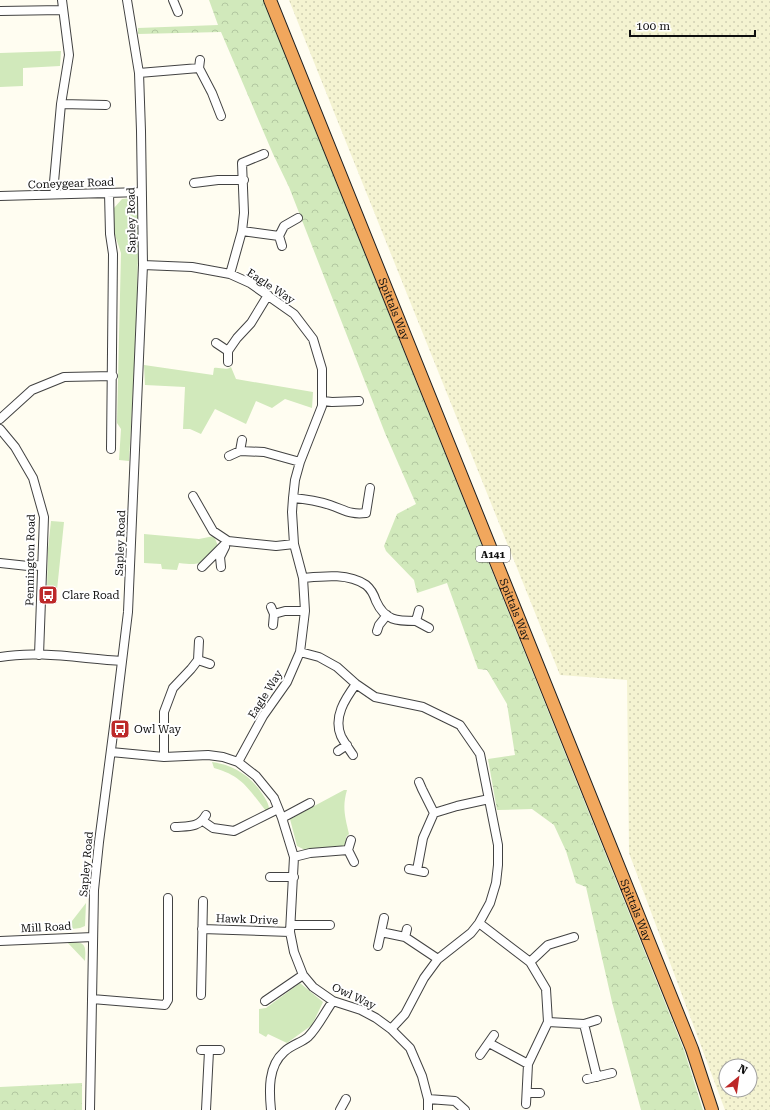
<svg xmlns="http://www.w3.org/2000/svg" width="770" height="1110" font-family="'Roboto Serif',serif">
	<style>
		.farmland { fill: url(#farmland-dots); fill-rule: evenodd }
		.grass { fill: #d1e9bb }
		.park { fill: url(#park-crowns) }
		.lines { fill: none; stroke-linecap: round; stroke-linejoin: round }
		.minor-casing { stroke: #424242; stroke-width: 10 }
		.highway-casing { stroke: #202020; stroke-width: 14 }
		.minor { stroke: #fff; stroke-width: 8 }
		.highway { stroke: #f1a75d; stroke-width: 12 }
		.labels { text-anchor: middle; stroke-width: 4; stroke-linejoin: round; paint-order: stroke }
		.shield { fill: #fff; stroke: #575757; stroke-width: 1 }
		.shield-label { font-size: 10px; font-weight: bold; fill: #0f0f0f }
		.street-label { font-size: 11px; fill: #0f0f0f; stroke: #fff }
		.poi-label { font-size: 11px; fill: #0f0f0f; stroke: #fff; text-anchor: start }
	</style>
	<defs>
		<pattern id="farmland-dots" width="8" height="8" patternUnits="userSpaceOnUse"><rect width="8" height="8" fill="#f4f3d1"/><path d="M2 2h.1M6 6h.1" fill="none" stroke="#d0cfb2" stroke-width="1.8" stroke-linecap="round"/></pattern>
		<pattern id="park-crowns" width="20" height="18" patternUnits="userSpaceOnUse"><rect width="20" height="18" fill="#d1e9bb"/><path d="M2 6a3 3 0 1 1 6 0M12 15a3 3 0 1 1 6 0" fill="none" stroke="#b2c7a0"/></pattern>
	</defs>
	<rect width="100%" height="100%" fill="#fffdf1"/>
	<path class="farmland" d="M 289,0 L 770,0 L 770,1110 L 725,1110 L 629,853 L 627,680 L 560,675 ZM 726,1066 L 750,1066 L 750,1090 L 726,1090 Z"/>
	<path class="grass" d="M 61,51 L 60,66 L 23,68 L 23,86 L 0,87 L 0,53 Z
		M 132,198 L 138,203 C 139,289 134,375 129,461 L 119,460 L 121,429 L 117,423 L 121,253 L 114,232 L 114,208 L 122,199 Z
		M 144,365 L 213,375 L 214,368 C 220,367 226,371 231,367 L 236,379 L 313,392 L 312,408 L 285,399 L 272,408 L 256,401 L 246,424 L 215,409 L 201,434 L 190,429 L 183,429 L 185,387 L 145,385 Z
		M 51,521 L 64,522 L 57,590 L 47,589 L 48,549 Z
		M 144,534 L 199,539 L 214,536 L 218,546 C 201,563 204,566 179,563 L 177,570 L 162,569 L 161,564 L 144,563 Z
		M 212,762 C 234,765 251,776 263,795 C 266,800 269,804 269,809 L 266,811 C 249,790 243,776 214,768 Z
		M 344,790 L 347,790 C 342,807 345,817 349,834 L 346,837 L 346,843 L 343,847 L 325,847 L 305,850 L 297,846 L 290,819 Z
		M 86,903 L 85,926 L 80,928 L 65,930 Z
		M 67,942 C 86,942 86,944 85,961 Z
		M 300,983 L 323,1002 L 312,1025 L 287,1043 L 268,1034 L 266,1037 L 259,1033 L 259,1009 L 266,1008 Z"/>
	<path class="park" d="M 209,0 L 263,0 L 684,1050 L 703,1110 L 641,1110 L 612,1002 L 586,887 L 576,883 L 566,851 L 554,825 L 532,809 L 497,810 L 488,759 L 515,755 L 507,704 L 487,670 L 478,669 L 447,583 L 417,593 L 414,580 L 386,551 L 384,546 L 397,514 L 416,504 L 385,433 L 289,187 L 273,154 L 221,32 L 138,34 L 138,28 L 218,25 Z
		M 82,1083 L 82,1110 L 0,1110 L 0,1087 Z"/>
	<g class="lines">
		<g class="minor-casing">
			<path id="minor" d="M 173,0 L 178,12
				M 0,11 L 63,10
				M 199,68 L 200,60
				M 139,73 L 199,68 L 212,93 L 221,116
				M 61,104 L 106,105
				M 194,183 L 218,180 L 244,180
				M 109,193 L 110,234 L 113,254 L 111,449
				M 55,194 L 54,182 L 61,104 L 69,55 L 62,0
				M 0,196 L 142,192
				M 242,231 L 279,236
				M 282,246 L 279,236 L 284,226 L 298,218
				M 143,265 L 192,267 L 230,274 L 250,283 L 294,314 L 313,339 L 322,369 L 322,406 L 300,462 L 295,480 L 293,498 L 292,512 L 294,544 L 303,578 L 305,611 L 300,652 L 287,682 L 263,716 L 238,762
				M 230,274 L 242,231 L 244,213 L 242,163 L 264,154
				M 216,343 L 228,351 L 228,362
				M 228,351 L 237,338 L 251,323 L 268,295
				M 323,401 L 332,402 L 359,401
				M 0,419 L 32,390 L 64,377 L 113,376
				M 0,429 L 15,447 L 33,478 L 44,517 L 39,655
				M 240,451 L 242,440
				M 229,456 L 240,451 L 264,452 L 300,462
				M 193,496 L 213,531 L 228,541 L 276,546 L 294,544
				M 293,498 C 305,499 318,501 330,505 C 345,510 350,515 366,513 L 370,488
				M 0,563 L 28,566 L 42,565
				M 202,567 L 228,541
				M 221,567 L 220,557 L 225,547
				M 303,578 C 324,576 348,573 366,585 C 371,589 374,595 376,601 C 385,621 397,621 416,621
				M 271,607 L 274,614 L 273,625
				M 419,610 L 416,621 L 429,628
				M 274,614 L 285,611 L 305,611
				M 377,631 L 379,625 L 387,615
				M 300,652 L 319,657 L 337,667 L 356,684 L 375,697 L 423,707 L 460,725 L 480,754 L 498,845 L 498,865 L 496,883 L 490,903 L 479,923 L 471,933 L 438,959 L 424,978 L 405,1014 L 391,1029
				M 0,657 C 39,650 83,659 122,661
				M 198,660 L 210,664
				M 338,751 L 347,745
				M 111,752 L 164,757 L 208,755 L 223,757 L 238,762 L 256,776 L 274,798 L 282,818 L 294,857 L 290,932 L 294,952 L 303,975 L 313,987 L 333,1001 L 361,1010 L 376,1018 L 391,1029 L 410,1048 L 422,1076 L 428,1099 L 428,1110
				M 353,755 C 349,749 344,742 341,736 C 333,717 345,699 356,684
				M 164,757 L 164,712 L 173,688 L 191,669 L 198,660 L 199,641
				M 434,813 L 457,806 L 489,799
				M 282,818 L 310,803
				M 203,821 L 213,828 L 234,831 L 278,809
				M 175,827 C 188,826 199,828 206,815
				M 348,850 L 354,862
				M 294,857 L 310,853 L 348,850 L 351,840
				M 409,869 L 424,872
				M 417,870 L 423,838 L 434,813 L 422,789 L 419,782
				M 270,877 L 294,877
				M 479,923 L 530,962 L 546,989 L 548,1022 L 528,1064 L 526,1104
				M 291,925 L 330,925
				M 202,929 L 290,932
				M 381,932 L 405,937 L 438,959
				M 405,937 L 407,929
				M 0,941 L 93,937
				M 378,946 L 384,918
				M 530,962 L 548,945 L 574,937
				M 201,995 L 203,901
				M 92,999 L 165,1005 L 168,1000 L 168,898
				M 265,1001 L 303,975
				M 548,1022 L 584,1024 L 597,1077
				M 584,1024 L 597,1020
				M 489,1043 L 528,1064
				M 201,1050 L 220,1050
				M 480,1055 L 494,1035
				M 587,1079 L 612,1073
				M 527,1093 L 540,1093
				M 428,1099 L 455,1101 L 465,1110
				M 90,1110 L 94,890 L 99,842 L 116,711 L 128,612 L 143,265 L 141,131 L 139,73 L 127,0
				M 206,1110 L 209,1051
				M 271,1110 C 269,1090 268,1066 284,1052 C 291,1045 301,1043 308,1037 C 318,1027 325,1012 333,1001
				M 340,1110 L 346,1099"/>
		</g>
		<g class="highway-casing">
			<g id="highway">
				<path id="s1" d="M 270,0 L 692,1049 L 712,1110"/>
			</g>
		</g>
		<use href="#minor" class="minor"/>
		<use href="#highway" class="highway"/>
	</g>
	<defs>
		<g id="bus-square" transform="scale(1)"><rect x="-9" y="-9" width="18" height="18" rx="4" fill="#bd2929" stroke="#fff"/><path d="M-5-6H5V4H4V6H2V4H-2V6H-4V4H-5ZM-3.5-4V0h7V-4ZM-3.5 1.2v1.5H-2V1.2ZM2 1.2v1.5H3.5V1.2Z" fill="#fff"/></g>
	</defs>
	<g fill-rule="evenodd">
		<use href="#bus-square" x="48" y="595"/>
		<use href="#bus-square" x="120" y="729"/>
	</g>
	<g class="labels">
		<rect class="shield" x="476" y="546" width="34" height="16" rx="3"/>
		<g class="shield-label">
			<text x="493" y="558">A141</text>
		</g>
		<g class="street-label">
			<text transform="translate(71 183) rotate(-2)" y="4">Coneygear Road</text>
			<text transform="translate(131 220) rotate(-91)" y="4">Sapley Road</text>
			<text transform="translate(271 286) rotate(33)" y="4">Eagle Way</text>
			<text dy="4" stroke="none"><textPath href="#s1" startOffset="333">Spittals Way</textPath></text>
			<text transform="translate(120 543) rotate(-88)" y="4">Sapley Road</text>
			<text transform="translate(30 560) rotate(-89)" y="4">Pennington Road</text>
			<text dy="4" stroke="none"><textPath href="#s1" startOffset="657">Spittals Way</textPath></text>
			<text transform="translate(265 694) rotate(-58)" y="4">Eagle Way</text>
			<text transform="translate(86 864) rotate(-85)" y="4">Sapley Road</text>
			<text dy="4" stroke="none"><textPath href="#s1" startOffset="981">Spittals Way</textPath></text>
			<text transform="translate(247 919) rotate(2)" y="4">Hawk Drive</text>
			<text transform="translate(46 927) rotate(-3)" y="4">Mill Road</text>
			<text transform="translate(354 996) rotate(25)" y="4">Owl Way</text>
		</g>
		<g class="poi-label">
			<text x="62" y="599">Clare Road</text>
			<text x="134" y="733">Owl Way</text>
		</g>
	</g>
	<g transform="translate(738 1078) rotate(29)"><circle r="19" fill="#ffffff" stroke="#9f9f9f"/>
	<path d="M0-3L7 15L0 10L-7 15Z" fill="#bd2929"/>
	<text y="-6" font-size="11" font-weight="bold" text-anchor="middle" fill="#0f0f0f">N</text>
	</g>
	<path d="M630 30v6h125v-6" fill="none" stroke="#0f0f0f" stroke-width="2"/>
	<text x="636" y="30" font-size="12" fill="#0f0f0f" stroke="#ffffff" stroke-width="3" paint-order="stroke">100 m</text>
</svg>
